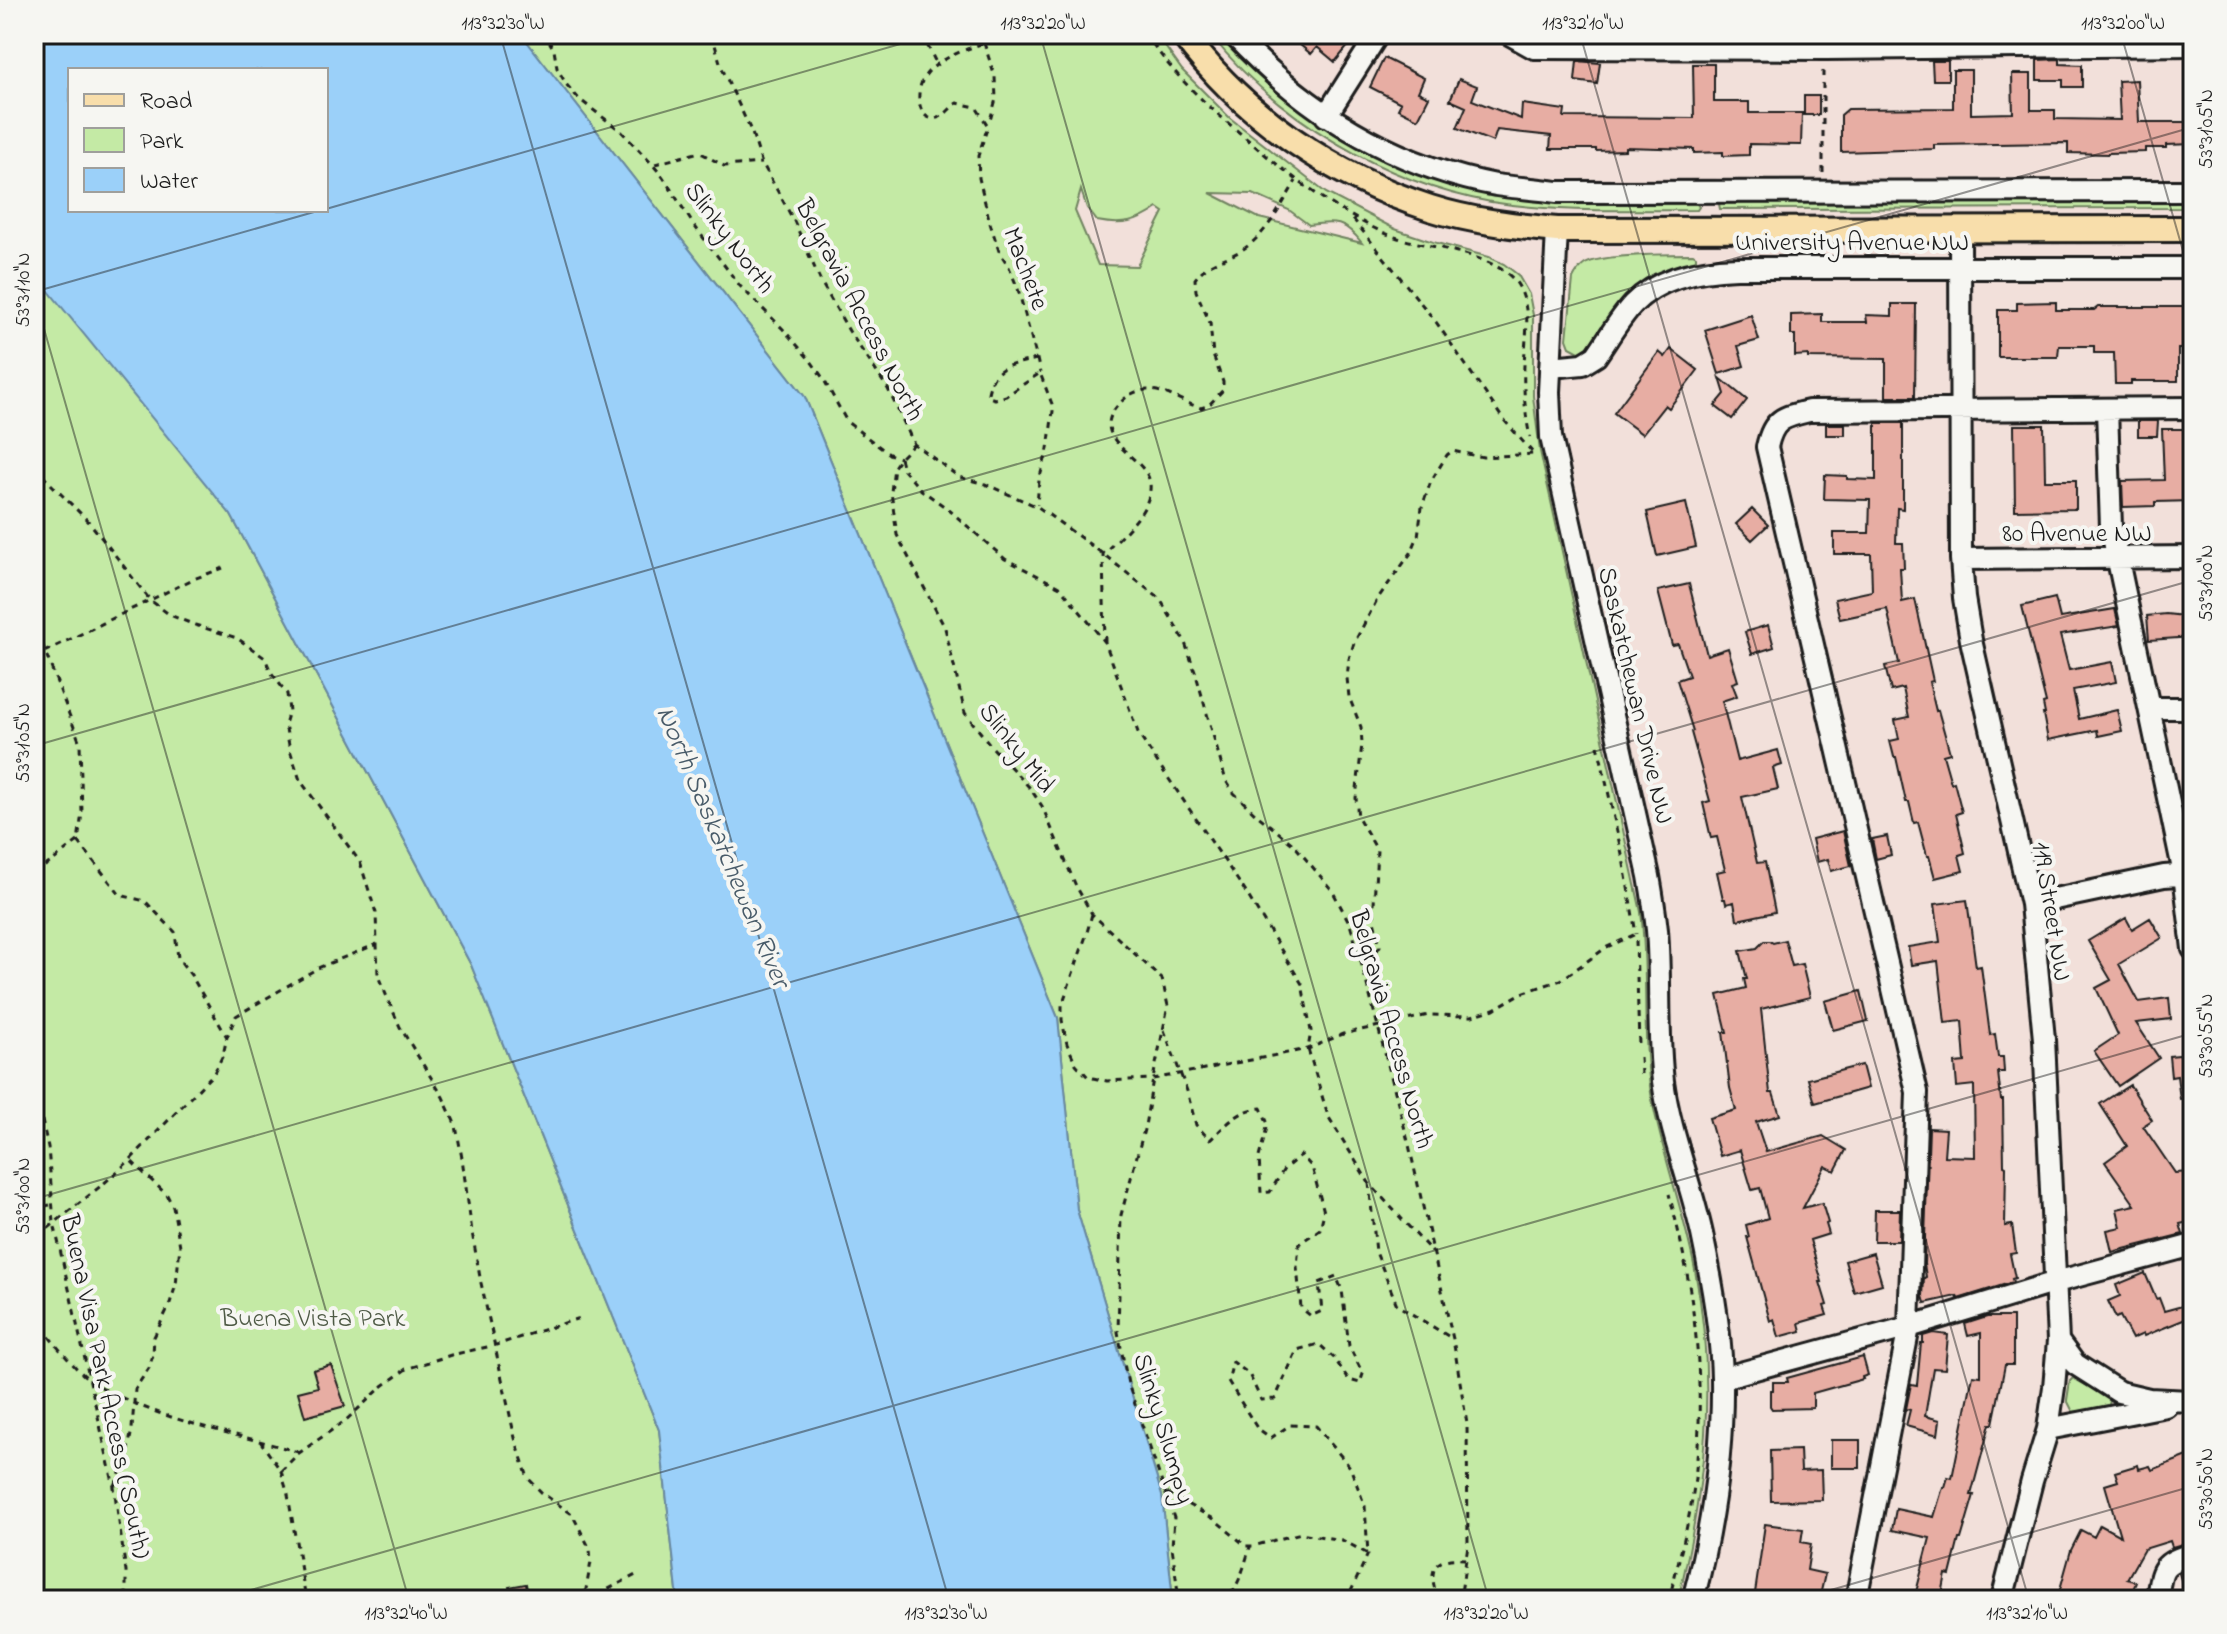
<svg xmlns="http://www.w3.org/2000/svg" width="2227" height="1634" font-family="'Indie Flower',sans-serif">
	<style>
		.green { fill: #c4eaa5; stroke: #708360; stroke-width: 2; fill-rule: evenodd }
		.water { fill: #9bd0f9; stroke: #6888a1; stroke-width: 2; fill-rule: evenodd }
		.building { fill: #e7ada3; stroke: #1c1c1c; stroke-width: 2 }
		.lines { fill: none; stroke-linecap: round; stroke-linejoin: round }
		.minor-casing { stroke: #1c1c1c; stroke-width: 26 }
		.major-casing { stroke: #1c1c1c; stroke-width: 30 }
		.path { stroke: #1c1c1c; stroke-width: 3; stroke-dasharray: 6 6; stroke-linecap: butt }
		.minor { stroke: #f6f6f2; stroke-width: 20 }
		.major { stroke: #f8deab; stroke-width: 24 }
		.ticks { fill: none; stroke: #1c1c1c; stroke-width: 2; stroke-opacity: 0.45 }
		.labels { text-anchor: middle; stroke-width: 8; stroke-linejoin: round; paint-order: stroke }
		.street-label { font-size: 26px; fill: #1c1c1c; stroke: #f6f6f2 }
		.park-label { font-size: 26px; fill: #4e5a45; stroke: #f6f6f2 }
		.water-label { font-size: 28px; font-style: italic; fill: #485b69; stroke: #f6f6f2 }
		.neatline { fill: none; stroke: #1c1c1c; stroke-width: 3 }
		.ticks-label { font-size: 20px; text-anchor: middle; fill: #1c1c1c }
	</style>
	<rect width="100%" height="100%" fill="#f2e0da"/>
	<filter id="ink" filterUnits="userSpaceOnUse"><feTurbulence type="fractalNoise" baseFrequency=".0125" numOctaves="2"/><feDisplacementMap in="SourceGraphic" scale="16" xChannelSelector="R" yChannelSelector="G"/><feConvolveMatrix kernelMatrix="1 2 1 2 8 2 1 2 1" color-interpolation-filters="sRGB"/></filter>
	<g filter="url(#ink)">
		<path class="green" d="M 521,34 L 1156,34 L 1182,70 L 1230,118 L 1326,193 L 1395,229 L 1433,242 L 1489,257 L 1504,264 L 1518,275 L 1529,294 L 1533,315 L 1533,396 L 1540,451 L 1641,912 C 1649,974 1641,1037 1652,1099 C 1663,1157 1684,1212 1695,1270 C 1717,1383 1705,1489 1678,1600 L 1173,1600 L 1162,1496 L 1077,1210 L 1058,1018 L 805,397 ZM 1081,190 L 1087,208 L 1097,221 C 1122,226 1137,223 1158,208 L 1164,212 L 1137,266 L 1098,265 L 1075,211 ZM 1210,193 L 1253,194 L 1289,210 L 1309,225 C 1335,221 1345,221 1362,243 L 1259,218 Z
			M 1210,34 L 1219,34 C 1273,99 1349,150 1429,177 C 1457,186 1495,193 1525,198 C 1579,207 1640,202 1695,201 L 1699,207 L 1697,210 C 1629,210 1559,213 1491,202 C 1385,183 1276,118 1210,34 Z
			M 2193,200 L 2193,208 L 1720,209 L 1719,204 L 1721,202 Z
			M 1693,254 L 1696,256 L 1696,260 C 1683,268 1666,270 1652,277 L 1588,351 L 1581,353 L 1570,347 L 1567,339 L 1573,279 C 1576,273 1579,268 1585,264 C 1603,254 1670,254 1693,254 Z
			M 34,266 L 231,515 L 471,965 L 659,1430 L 678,1600 L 34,1600 Z
			M 2073,1378 L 2111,1398 L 2108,1407 L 2073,1412 L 2067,1400 L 2070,1381 Z"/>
		<path class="water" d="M 34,34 L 521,34 L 805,397 L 1058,1018 L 1077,1210 L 1162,1496 L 1173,1600 L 678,1600 L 659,1430 L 471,965 L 231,515 L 34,273 ZM 70,70 L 326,70 L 326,210 L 70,210 Z"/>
		<path class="building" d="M 1287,34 L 1358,34 L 1335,62 L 1317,47 L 1311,54 Z
			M 1384,58 L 1424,78 L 1418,92 L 1429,97 L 1418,119 L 1398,109 L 1401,103 L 1370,87 Z
			M 2060,59 L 2060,64 L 2082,65 L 2082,87 L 2063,87 L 2063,80 L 2037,80 L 2037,60 Z
			M 1577,61 L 1600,63 L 1597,84 L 1575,81 Z
			M 1932,61 L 1948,61 L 1948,80 L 1933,80 Z
			M 1693,64 L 1714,64 L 1714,102 L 1749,102 L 1749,113 L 1802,113 L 1801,145 L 1749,144 L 1749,155 L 1723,156 L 1723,152 L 1694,153 L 1694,149 L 1625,147 L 1625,150 L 1596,151 L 1596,149 L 1550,149 L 1551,136 L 1497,130 L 1493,142 L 1457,128 L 1466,107 L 1450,100 L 1459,79 L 1477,86 L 1472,100 L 1521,119 L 1522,104 L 1565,110 L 1564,117 L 1694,118 Z
			M 1953,70 L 1971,70 L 1971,114 L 2013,113 L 2012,74 L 2031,74 L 2031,110 L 2055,110 L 2055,119 L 2120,120 L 2118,81 L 2137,80 L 2139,122 L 2193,122 L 2193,144 L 2166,145 L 2166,148 L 2145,148 L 2145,152 L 2108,153 L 2108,154 L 2068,153 L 2068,143 L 1934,145 L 1934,149 L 1841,152 L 1841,115 L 1848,109 L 1953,108 Z
			M 1804,96 L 1819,96 L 1819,115 L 1804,115 Z
			M 2056,302 L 2056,310 L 2094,310 L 2098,307 L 2193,307 L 2193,349 L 2178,349 L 2178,381 L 2131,381 L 2131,384 L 2115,384 L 2114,353 L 2094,353 L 2094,346 L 2059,346 L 2058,357 L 1998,357 L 1998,310 L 2017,310 L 2017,303 Z
			M 1892,304 L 1916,304 L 1915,397 L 1886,397 L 1886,359 L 1808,358 L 1808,355 L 1795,356 L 1795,335 L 1791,335 L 1791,315 L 1822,314 L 1822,322 L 1867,322 L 1866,315 L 1892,316 Z
			M 1751,315 L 1759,340 L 1738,346 L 1744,366 L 1719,374 L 1705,330 Z
			M 1671,349 L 1698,370 L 1669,408 L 1665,405 L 1642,434 L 1614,413 L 1659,352 L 1665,357 Z
			M 1720,378 L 1747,400 L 1732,419 L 1715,406 L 1725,394 Z
			M 2138,421 L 2158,421 L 2157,436 L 2138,436 Z
			M 1876,423 L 1903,423 L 1903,509 L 1897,508 L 1896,543 L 1903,543 L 1904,568 L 1900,568 L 1902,602 L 1915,599 L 1933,681 L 1929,682 L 1936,711 L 1938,710 L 1950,753 L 1943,755 L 1951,783 L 1954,782 L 1962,812 L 1956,814 L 1965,853 L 1959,855 L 1963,871 L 1935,878 L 1929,856 L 1927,856 L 1918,822 L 1914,823 L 1909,802 L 1906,802 L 1896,757 L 1894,757 L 1890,741 L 1899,739 L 1895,720 L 1909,717 L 1903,688 L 1891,691 L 1885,666 L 1899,663 L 1887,609 L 1840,619 L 1835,599 L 1872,591 L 1871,554 L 1834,554 L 1834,533 L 1869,533 L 1870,500 L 1824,499 L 1825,475 L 1847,476 L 1847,479 L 1876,480 Z
			M 1826,424 L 1845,424 L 1845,435 L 1826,435 Z
			M 2014,425 L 2044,425 L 2045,480 L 2076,480 L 2076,509 L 2015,510 Z
			M 2162,429 L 2184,429 L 2184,474 L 2193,474 L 2193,501 L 2155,502 L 2155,506 L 2123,507 L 2122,481 L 2164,480 Z
			M 1686,503 L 1696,547 L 1657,556 L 1647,512 Z
			M 1752,509 L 1768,525 L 1752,540 L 1736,524 Z
			M 1689,584 L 1707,655 L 1728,648 L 1738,681 L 1732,683 L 1737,696 L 1722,701 L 1737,761 L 1778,750 L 1782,765 L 1773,768 L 1778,789 L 1742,797 L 1757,863 L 1765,862 L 1775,912 L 1737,920 L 1734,902 L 1726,904 L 1725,899 L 1723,899 L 1717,872 L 1725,870 L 1717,837 L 1711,838 L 1703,803 L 1710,801 L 1691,732 L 1693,731 L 1677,680 L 1689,676 L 1678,644 L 1672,645 L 1658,591 Z
			M 2055,598 L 2060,618 L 2115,609 L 2119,626 L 2060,635 L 2069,670 L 2112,662 L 2116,682 L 2073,690 L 2079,719 L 2117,710 L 2122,731 L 2098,736 L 2097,730 L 2048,740 L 2043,714 L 2045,714 L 2043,704 L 2046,703 L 2022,606 Z
			M 2166,614 L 2193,617 L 2193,637 L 2149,640 L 2147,616 Z
			M 1768,625 L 1774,647 L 1752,654 L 1745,632 Z
			M 1843,831 L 1851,866 L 1831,871 L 1828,859 L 1817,862 L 1812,839 Z
			M 1887,836 L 1891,855 L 1876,859 L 1872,839 Z
			M 1967,900 L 1976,967 L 1981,966 L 1990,1035 L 1995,1034 L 1998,1057 L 2003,1057 L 2004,1072 L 1998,1072 L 2001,1100 L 2003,1100 L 2004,1166 L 2006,1167 L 2005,1226 L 2012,1225 L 2016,1253 L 2010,1254 L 2015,1278 L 2012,1279 L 2013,1282 L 1958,1299 L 1957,1296 L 1925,1303 L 1923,1296 L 1924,1278 L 1926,1277 L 1924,1264 L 1929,1128 L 1946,1129 L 1944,1156 L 1975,1157 L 1974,1085 L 1957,1087 L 1955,1063 L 1965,1062 L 1962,1021 L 1945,1023 L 1938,961 L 1911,965 L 1908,947 L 1940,942 L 1935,904 Z
			M 2126,918 L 2132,929 L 2150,918 L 2162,938 L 2119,964 L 2139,1002 L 2169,998 L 2171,1019 L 2136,1023 L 2159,1058 L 2118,1086 L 2094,1051 L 2118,1035 L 2096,988 L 2111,980 L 2088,941 Z
			M 1785,940 L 1792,966 L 1802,964 L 1810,997 L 1761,1009 L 1770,1093 L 1773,1093 L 1780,1115 L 1756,1122 L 1766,1152 L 1823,1136 L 1846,1150 L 1835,1171 L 1825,1166 L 1803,1208 L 1822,1203 L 1828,1223 L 1826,1224 L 1829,1234 L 1810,1240 L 1822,1282 L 1820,1282 L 1827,1305 L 1824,1306 L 1827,1315 L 1799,1323 L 1801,1331 L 1779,1337 L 1774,1319 L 1770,1321 L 1747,1237 L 1749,1237 L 1746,1225 L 1768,1218 L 1760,1188 L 1752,1190 L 1740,1150 L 1720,1156 L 1709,1118 L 1736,1110 L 1730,1088 L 1723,1032 L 1727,1032 L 1718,995 L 1746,988 L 1744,979 L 1747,979 L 1740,951 L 1757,948 L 1764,941 L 1770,941 L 1773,943 Z
			M 1861,991 L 1868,1021 L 1833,1030 L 1825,1001 Z
			M 2190,1054 L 2193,1098 L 2180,1099 L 2177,1076 L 2171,1077 L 2169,1056 Z
			M 1862,1065 L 1868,1088 L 1815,1103 L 1808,1079 Z
			M 2130,1085 L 2152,1120 L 2143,1126 L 2175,1173 L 2191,1172 L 2193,1221 L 2180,1224 L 2183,1234 L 2112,1252 L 2107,1230 L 2121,1227 L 2117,1209 L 2135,1205 L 2105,1162 L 2127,1146 L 2100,1104 Z
			M 1875,1210 L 1900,1210 L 1899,1241 L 1874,1241 Z
			M 1873,1253 L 1882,1284 L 1854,1292 L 1845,1261 Z
			M 2145,1273 L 2156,1299 L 2159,1298 L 2164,1311 L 2193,1303 L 2193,1316 L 2144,1336 L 2143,1334 L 2132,1339 L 2120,1316 L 2116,1318 L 2108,1301 L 2120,1296 L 2116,1285 Z
			M 1987,1317 L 2013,1317 L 2013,1365 L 2005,1365 L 1993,1424 L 1990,1424 L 1971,1495 L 1974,1495 L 1961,1539 L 1959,1539 L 1950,1575 L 1946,1574 L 1941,1600 L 1914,1600 L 1930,1538 L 1892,1530 L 1896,1509 L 1934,1517 L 1943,1487 L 1945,1487 L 1948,1477 L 1952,1478 L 1973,1375 L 1981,1376 L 1981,1333 L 1968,1336 L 1965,1324 Z
			M 1933,1333 L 1948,1335 L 1945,1369 L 1933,1368 L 1925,1416 L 1940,1420 L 1938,1435 L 1906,1426 L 1910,1410 L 1906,1409 L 1911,1384 L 1917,1385 L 1921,1343 L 1923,1343 L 1923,1336 Z
			M 1863,1357 L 1868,1375 L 1862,1377 L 1863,1379 L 1813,1393 L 1813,1408 L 1772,1409 L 1770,1406 L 1770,1390 L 1773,1390 L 1773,1382 L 1788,1382 L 1787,1378 Z
			M 331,1365 L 345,1406 L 305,1417 L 298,1392 L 318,1387 L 313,1370 Z
			M 1831,1440 L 1860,1440 L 1860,1468 L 1831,1468 Z
			M 1800,1450 L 1801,1471 L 1821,1470 L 1822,1500 L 1771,1501 L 1770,1451 Z
			M 2193,1454 L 2193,1541 L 2172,1547 L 2170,1541 L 2144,1549 L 2127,1579 L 2136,1582 L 2129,1600 L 2097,1588 L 2094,1600 L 2057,1600 L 2071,1550 L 2081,1530 L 2094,1537 L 2100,1525 L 2120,1536 L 2105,1485 L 2118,1481 L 2115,1472 L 2138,1465 L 2139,1469 L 2150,1466 L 2152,1470 Z
			M 1765,1524 L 1803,1529 L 1801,1542 L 1811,1544 L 1807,1570 L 1825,1574 L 1819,1600 L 1754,1600 Z
			M 2193,1568 L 2193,1600 L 2187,1600 L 2179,1573 Z
			M 526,1584 L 529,1600 L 512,1600 L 509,1587 Z"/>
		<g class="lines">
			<g class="minor-casing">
				<path id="minor" d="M 1233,34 C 1305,111 1390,165 1496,185 C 1516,188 1537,189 1557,192 L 2193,191
					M 1509,34 L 1534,48 L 1826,49 L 2193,45
					M 1326,116 L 1378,34
					M 1960,229 L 1961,559 L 1964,598 L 1971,640 L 2031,904 L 2044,1039 L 2058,1341 L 2054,1387 L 2048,1429 L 2032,1481 L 2002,1600
					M 1557,230 L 1549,392 L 1551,437 L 1649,876 C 1652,893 1655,912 1657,930 C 1661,980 1657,1031 1663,1081 C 1670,1133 1691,1183 1702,1234 C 1712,1281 1721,1330 1722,1378 C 1723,1452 1712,1528 1693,1600
					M 1550,367 L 1583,364 L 1596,356 C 1608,339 1619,319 1633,304 C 1660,276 1700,269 1737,268 L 2193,268
					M 2107,409 L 2111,527 L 2184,874 L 2193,949
					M 1961,559 L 2193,557
					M 2151,708 L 2193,708
					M 2031,904 L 2164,876 L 2193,874
					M 2058,1341 L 2075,1364 L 2119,1392 L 2149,1399 L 2190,1401
					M 1722,1378 L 1909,1327 L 2056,1282 L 2193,1245
					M 2048,1429 L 2166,1406
					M 1856,1600 L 1909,1327 L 1917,1092 L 1767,447 C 1773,419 1783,417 1809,411 L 2193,408
					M 2157,1600 C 2161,1568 2161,1563 2193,1554"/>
			</g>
			<g class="major-casing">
				<path id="major" d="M 1183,34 C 1243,116 1334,177 1430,208 C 1471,221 1514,226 1557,230 L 2193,229"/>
			</g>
			<path class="path" d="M 539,34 L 549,41 L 554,50 L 557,68 L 566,84 L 579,99 L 621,131 L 653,165 L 663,177 L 693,224 L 740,286 L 783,329 L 811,361 L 823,378 L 847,422 L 889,454 L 900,458
				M 712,34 L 721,66 L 752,133 L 761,161 L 794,221 L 821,282 L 849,331 L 888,389 L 914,444 L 959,477 L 985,484 L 1038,507 L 1103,554 L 1160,599 L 1184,640 L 1195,671 L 1226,781 L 1234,793 L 1257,815 L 1294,845 L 1332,890 L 1350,924 L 1360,958 L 1409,1145 L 1453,1339 L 1467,1424 L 1468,1545 L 1460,1600
				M 922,34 L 937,65
				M 986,34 L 987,36 L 984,43 C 964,50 943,57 928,72 C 911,90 919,129 942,116 C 947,113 952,106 957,103 L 976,107 L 988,126 L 978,156 L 979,178 L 990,223 L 999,251 L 1009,267 L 1018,289 L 1037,359 C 1012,365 994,364 988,393 L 989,397 L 995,399 L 1006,396 L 1040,373 L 1052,404 L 1053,411 L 1048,449 L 1039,480 L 1037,505
				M 1146,34 C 1173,76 1209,107 1247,139 C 1285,172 1324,203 1370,226 C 1379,231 1389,235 1398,238 C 1431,248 1501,254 1519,287 C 1532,312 1525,338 1524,365 C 1523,388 1525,414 1530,437
				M 984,43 L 995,77 L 996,99 L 989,124
				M 655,164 L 696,153 L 703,154 L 724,166 L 762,163
				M 1823,173 L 1823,68
				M 1353,219 L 1436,322 L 1503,419 L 1533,453
				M 1037,359 L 1040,373
				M 914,444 L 900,458 L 894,467 L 891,492 L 897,535 L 945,628 L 965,713 L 992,747 L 1030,788 L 1042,806 L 1076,886 L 1092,914 L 1162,979 L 1168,1006 L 1153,1079 L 1145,1126 L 1121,1215 L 1118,1332 L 1128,1384 L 1174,1518 L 1172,1547 L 1179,1600
				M 900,458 L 903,469 L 920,489 L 948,509 L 1005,559 L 1060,587 L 1105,642 L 1139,735 L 1245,891 L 1302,984 L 1311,1031 L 1308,1049 L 1328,1116 L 1369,1183 L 1432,1252
				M 34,467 L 90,523 L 150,600 L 170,615 L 195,625 L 237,638 L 265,658 L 271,672 L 287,694 L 289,711 L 285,724 L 290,750 L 300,780 L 360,862 L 376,913 L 378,976 L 400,1027 L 443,1097 L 456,1126 L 462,1158 L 472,1232 L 481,1283 L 515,1438 L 528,1478 L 542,1493 L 572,1514 L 590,1549 L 591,1562 L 584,1600
				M 34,636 L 43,646 L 80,743 L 82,813 L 78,841 L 120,895 L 145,901 L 175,932 L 178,958 L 191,975 L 227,1037
				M 1105,642 L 1103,554 C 1120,536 1153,511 1150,483 C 1147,456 1083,439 1121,402 C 1147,376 1173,399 1201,408 L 1209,405 L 1223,390 L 1223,382 L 1213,355 L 1210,323 L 1196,291 L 1195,279 C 1209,260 1224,261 1242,250 C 1267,234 1281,206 1296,181
				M 34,657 L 191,580 L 223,568
				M 1598,745 L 1624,864 L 1636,934
				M 34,872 L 50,863 L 78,841
				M 1092,914 L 1086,936 L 1062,1005 L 1062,1020 L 1067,1044 L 1076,1064 L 1088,1077 L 1107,1081 L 1153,1079 L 1308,1049 L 1343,1034 L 1429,1015 L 1472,1016 L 1494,1009 L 1522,993 L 1561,980 L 1607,947 L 1636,934
				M 1636,941 L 1639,1046
				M 1364,971 L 1380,946 L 1374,920 L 1374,904 L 1377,850 L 1358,817 L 1356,798 L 1362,744 L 1361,727 L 1349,697 L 1347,678 L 1349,659 L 1354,643 L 1378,598 L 1411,553 L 1418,536 L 1422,507 L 1431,481 L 1447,455 L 1452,451 L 1483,457 L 1534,454
				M 1164,1030 L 1187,1091 L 1196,1125 L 1210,1140 C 1226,1125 1238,1110 1261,1108 L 1268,1124 L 1259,1157 L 1261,1193 L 1270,1192 L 1284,1169 L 1301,1155 L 1312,1167 L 1324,1212 L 1320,1229 L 1299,1244 L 1297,1267 L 1301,1308 L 1311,1316 L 1322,1311 L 1319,1283 L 1336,1276 L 1342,1290 L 1349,1346 L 1363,1374 L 1360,1383 L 1349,1380 L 1334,1358 L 1319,1344 L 1297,1350 L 1275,1399 L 1261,1400 L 1249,1374 L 1233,1362 L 1228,1381 L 1257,1428 L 1271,1438 L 1290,1425 L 1316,1426 L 1350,1467 L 1365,1506 L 1368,1554 L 1347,1600
				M 1640,1057 L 1641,1074
				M 34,1085 L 48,1147 L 54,1223 L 114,1487 L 126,1572 L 126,1600
				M 1369,1183 L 1376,1252 L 1397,1305 L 1453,1339
				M 34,1208 L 50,1205
				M 34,1247 L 41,1234 L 102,1185 L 130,1160 L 214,1073 L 223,1055 L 227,1037 L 236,1016 L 318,968 L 377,944
				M 34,1318 C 50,1337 73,1369 93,1382 C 155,1421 230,1431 298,1452
				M 260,1441 L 281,1471 L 288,1495 L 306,1600
				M 281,1471 L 299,1453 L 345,1421 L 383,1386 L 406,1369 L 451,1355 L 496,1345 L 583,1317
				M 115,1486 L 127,1455 L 132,1429 L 135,1389 L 149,1368 L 153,1355 L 154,1337 L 169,1306 L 176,1285 L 180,1246 L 173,1207 L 167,1195 L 130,1160
				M 1167,1493 L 1214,1519 L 1246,1546 L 1253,1546 L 1301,1533 L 1342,1540 L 1368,1554
				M 587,1600 L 636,1575
				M 1208,1600 C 1214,1599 1223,1599 1228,1596 C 1239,1588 1246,1560 1250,1547
				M 1436,1600 C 1436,1592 1434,1588 1433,1580 C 1431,1558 1451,1558 1466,1559
				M 1669,1600 C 1678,1562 1689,1524 1694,1486 C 1707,1387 1695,1290 1669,1194"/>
			<use href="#minor" class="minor"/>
			<use href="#major" class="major"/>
		</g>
	</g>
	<path class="ticks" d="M 500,34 L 949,1600M 1040,34 L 1489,1600M 1580,34 L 2029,1600M 2121,34 L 2193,286M 326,209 L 935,34M 34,292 L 321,210M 34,294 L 409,1600M 34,746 L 2193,127M 34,1199 L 2193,580M 216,1600 L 2193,1033M 1796,1600 L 2193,1486"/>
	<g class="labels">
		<g class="street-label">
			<text transform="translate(731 237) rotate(53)" y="9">Slinky North</text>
			<text x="1852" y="250">University Avenue NW</text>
			<text transform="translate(1027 268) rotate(69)" y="9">Machete</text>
			<text transform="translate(861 309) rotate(62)" y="9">Belgravia Access North</text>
			<text x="2077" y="541">80 Avenue NW</text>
			<text transform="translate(1637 695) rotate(77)" y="9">Saskatchewan Drive NW</text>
			<text transform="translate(1018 747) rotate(52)" y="9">Slinky Mid</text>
			<text transform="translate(2053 911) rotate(81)" y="9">119 Street NW</text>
			<text transform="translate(1393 1029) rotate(74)" y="9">Belgravia Access North</text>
			<text transform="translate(107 1386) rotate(78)" y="9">Buena Visa Park Access (South)</text>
			<text transform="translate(1165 1428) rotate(73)" y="9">Slinky Slumpy</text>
		</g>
		<g class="park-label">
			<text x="313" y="1326">Buena Vista Park</text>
		</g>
		<g class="water-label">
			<text transform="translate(725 846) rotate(67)" y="10">North Saskatchewan River</text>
		</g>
	</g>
	<rect width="2227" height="1634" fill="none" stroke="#f6f6f2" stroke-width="88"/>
	<rect x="68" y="68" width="260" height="144" fill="#f6f6f2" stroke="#9f9f9c" stroke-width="2"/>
	<rect x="84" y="94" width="40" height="12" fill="#f8deab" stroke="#9f9f9c" stroke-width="2"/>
	<text x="140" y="108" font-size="24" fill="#1c1c1c">Road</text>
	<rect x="84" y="128" width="40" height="24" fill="#c4eaa5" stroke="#9f9f9c" stroke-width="2"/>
	<text x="140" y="148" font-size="24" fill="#1c1c1c">Park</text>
	<rect x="84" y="168" width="40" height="24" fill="#9bd0f9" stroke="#9f9f9c" stroke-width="2"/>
	<text x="140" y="188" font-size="24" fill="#1c1c1c">Water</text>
	<rect x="44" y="44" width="2139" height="1546" class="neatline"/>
	<g class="ticks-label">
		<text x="503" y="29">113°32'30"W</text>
		<text x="1043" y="29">113°32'20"W</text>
		<text x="1583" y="29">113°32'10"W</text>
		<text x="2123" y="29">113°32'00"W</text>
		<text transform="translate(2205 129) rotate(-90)" y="7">53°31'05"N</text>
		<text transform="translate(22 290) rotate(-90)" y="7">53°31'10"N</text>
		<text transform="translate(2205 583) rotate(-90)" y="7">53°31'00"N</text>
		<text transform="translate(22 743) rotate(-90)" y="7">53°31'05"N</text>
		<text transform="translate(2205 1036) rotate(-90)" y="7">53°30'55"N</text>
		<text transform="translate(22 1196) rotate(-90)" y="7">53°31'00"N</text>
		<text transform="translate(2205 1489) rotate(-90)" y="7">53°30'50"N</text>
		<text x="406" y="1619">113°32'40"W</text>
		<text x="946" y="1619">113°32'30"W</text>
		<text x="1486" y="1619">113°32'20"W</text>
		<text x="2027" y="1619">113°32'10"W</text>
	</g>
</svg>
